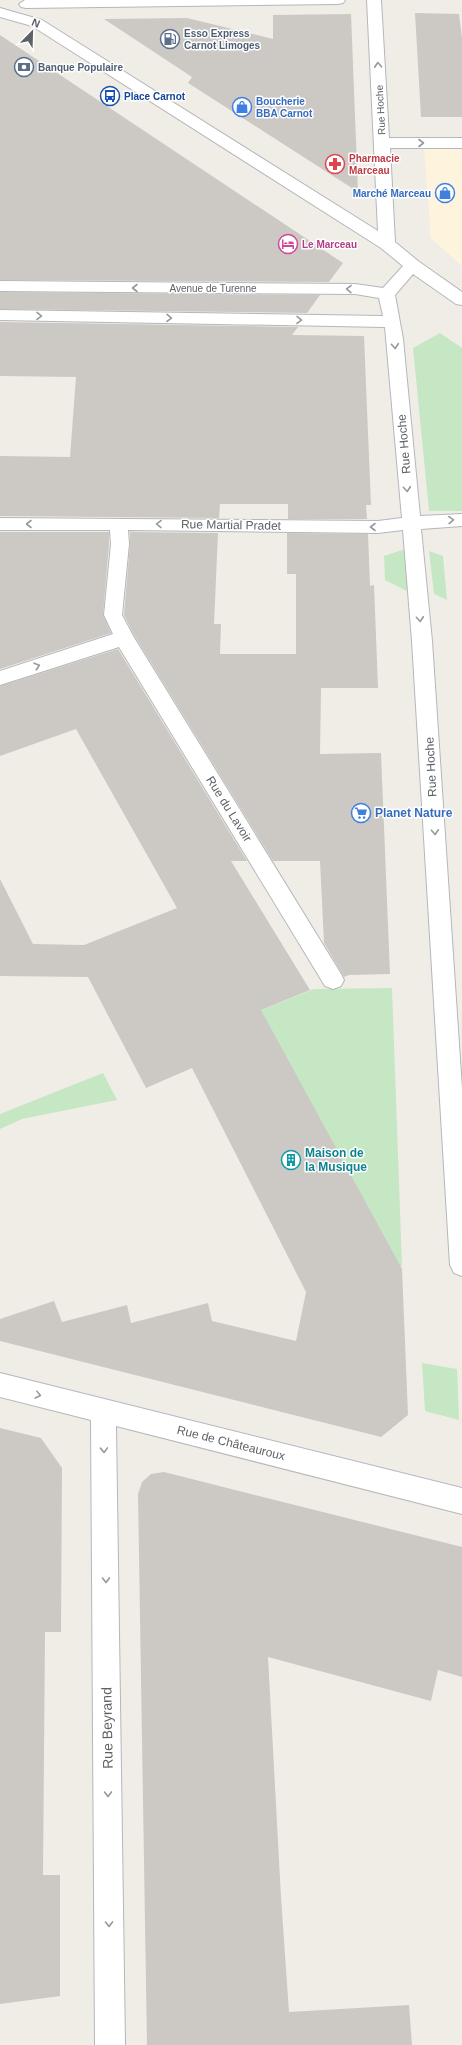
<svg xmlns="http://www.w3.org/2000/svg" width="462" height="2045" font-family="Arial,sans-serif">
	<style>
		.commercial { fill: #fef4de }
		.green { fill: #c6e7c4 }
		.building { fill: #ccc8c4 }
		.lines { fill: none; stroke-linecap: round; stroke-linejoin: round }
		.minor-casing { stroke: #b4b7bb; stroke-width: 2 }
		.minor { fill: #fff; fill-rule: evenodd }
		.oneway { stroke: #96999c }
		.labels { text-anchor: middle; stroke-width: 3; stroke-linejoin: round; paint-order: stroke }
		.far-service-label { font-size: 10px; font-weight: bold; fill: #4e5e75; stroke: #fff; text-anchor: start }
		.far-transit-label { font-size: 10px; font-weight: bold; fill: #164399; stroke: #fff; text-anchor: start }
		.far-shop-label { font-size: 10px; font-weight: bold; fill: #366cbe; stroke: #fff; text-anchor: start }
		.far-street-label { font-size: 10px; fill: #5e6267; stroke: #fff }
		.far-health-label { font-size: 10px; font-weight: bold; fill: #be3a42; stroke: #fff; text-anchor: start }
		.far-hotel-label { font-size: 10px; font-weight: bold; fill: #b23c85; stroke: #fff; text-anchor: start }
		.street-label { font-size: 12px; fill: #5e6267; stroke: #fff }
		.shop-label { font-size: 12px; font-weight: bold; fill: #366cbe; stroke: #fff; text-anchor: start }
		.culture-label { font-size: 12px; font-weight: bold; fill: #0d838f; stroke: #fff; text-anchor: start }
		.near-street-label { font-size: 14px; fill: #5e6267; stroke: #fff }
	</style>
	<rect width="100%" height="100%" fill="#f0ede7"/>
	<path class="commercial" d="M 424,148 L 462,148 L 462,266 L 431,238 Z"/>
	<path class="green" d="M 440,333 L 462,348 L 462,511 L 429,511 L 413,348 Z
		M 405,549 L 411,593 L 385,580 L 384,556 Z
		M 429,551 L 443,556 L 447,600 L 434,594 Z
		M 392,988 L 402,1266 L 355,1279 L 202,1034 L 314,989 Z
		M 103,1073 L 117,1100 L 22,1119 L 0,1129 L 0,1114 Z
		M 422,1363 L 457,1369 L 459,1420 L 425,1411 Z"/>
	<path class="building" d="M 415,13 L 459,14 L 462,38 L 462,117 L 421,117 Z
		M 351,14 L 358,192 L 188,83 L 192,77 L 104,19 L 187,18 L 273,39 L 273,15 Z
		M 0,35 L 343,263 L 329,282 L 0,280 Z
		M 0,292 L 320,295 L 307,313 L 0,309 Z
		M 0,322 L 298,327 L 292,335 L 364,336 L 371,505 L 366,505 L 367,519 L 288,519 L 288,504 L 220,504 L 219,518 L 0,516 L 0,456 L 70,457 L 76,377 L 0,376 Z
		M 0,532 L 109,532 L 109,544 L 103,615 L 111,633 L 0,669 Z
		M 130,532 L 218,533 L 214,624 L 221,624 L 220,654 L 296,654 L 296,574 L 287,574 L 287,533 L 368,534 L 370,586 L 374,585 L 378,688 L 321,688 L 320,754 L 381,753 L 390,974 L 349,975 L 344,977 L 324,943 L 320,861 L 273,861 L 134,635 L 124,615 L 130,544 Z
		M 118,649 L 247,861 L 231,861 L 310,990 L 261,1010 L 402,1269 L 408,1415 L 381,1437 L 0,1341 L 0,1319 L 54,1301 L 62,1322 L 127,1305 L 131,1323 L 208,1303 L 212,1321 L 296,1341 L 306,1292 L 192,1068 L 146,1088 L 88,977 L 0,976 L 0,879 L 33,944 L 84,945 L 177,908 L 76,729 L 0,756 L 0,686 Z
		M 0,1428 L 41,1438 L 62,1468 L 61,1632 L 45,1632 L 43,1875 L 60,1875 L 60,1996 L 0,2004 Z
		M 164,1472 L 462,1547 L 462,1677 L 438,1670 L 431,1701 L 268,1657 L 281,1897 L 289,2012 L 409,2005 L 412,2045 L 147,2045 L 138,1494 L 142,1482 L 151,1474 Z"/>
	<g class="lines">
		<g class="minor-casing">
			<path id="minor" d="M 25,0 L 345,0 L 343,3 L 338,4 L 26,8 L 21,7 L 19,4 Z
				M 367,0 L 381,0 L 389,138 L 462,138 L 462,148 L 390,148 L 395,242 L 418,261 L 462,292 L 462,305 L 456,304 L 413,274 L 395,295 L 403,339 L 420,516 L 462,514 L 462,526 L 421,529 L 432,641 L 462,1089 L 462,1276 L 454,1273 L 450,1265 L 412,641 L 403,530 L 378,533 L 128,530 L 129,544 L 122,615 L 133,636 L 341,974 L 344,980 L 341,986 L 333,989 L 325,986 L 119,647 L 0,685 L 0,671 L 113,634 L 104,615 L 111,544 L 110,530 L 0,530 L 0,518 L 378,521 L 402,518 L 385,327 L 0,320 L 0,310 L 383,316 L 379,298 L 355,294 L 0,291 L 0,281 L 355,284 L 383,288 L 403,266 L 381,248 L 32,26 L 0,17 L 0,8 L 42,20 L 378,231 Z
				M 0,1373 L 462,1488 L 462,1514 L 116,1426 L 125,2045 L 95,2045 L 91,1420 L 0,1397 Z"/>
		</g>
		<use href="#minor" class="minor"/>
	</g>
	<defs><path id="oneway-chevron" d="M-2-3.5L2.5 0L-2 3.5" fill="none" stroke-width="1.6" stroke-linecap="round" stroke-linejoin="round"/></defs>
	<g class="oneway">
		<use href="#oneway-chevron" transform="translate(378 65) rotate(-93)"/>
		<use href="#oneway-chevron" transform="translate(421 143)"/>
		<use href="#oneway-chevron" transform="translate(135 288) rotate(-180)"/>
		<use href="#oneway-chevron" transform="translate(349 289) rotate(-179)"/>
		<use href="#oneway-chevron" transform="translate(39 316) rotate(1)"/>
		<use href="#oneway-chevron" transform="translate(169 318) rotate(1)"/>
		<use href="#oneway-chevron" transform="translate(299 320) rotate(1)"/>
		<use href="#oneway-chevron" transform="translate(395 346) rotate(85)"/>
		<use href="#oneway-chevron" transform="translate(407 489) rotate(85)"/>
		<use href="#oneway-chevron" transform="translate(451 520) rotate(-2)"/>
		<use href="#oneway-chevron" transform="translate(29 524) rotate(180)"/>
		<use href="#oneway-chevron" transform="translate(159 524) rotate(-179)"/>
		<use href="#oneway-chevron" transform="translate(373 527) rotate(180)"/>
		<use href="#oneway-chevron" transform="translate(420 619) rotate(85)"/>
		<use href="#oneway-chevron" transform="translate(37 666) rotate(-18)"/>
		<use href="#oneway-chevron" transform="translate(435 832) rotate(87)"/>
		<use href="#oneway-chevron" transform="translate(38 1395) rotate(14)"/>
		<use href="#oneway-chevron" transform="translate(104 1450) rotate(88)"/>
		<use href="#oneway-chevron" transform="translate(106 1580) rotate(89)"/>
		<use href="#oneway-chevron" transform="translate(108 1794) rotate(89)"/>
		<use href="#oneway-chevron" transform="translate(109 1924) rotate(89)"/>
	</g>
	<defs>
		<g id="fuel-ring" transform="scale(1)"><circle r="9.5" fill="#fff" stroke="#5c6f8a" stroke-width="1.5"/><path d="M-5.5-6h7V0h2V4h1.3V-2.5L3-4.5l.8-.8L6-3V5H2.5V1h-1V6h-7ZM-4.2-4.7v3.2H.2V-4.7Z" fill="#5c6f8a"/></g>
		<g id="bank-ring" transform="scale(1)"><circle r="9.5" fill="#fff" stroke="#5c6f8a" stroke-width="1.5"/><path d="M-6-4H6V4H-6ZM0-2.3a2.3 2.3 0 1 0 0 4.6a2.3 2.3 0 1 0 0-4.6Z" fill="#5c6f8a"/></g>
		<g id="bus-ring" transform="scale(1)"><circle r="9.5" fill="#fff" stroke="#1a4fb4" stroke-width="1.5"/><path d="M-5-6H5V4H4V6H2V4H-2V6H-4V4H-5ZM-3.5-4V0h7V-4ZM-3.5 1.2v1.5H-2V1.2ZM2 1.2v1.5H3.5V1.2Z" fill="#1a4fb4"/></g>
		<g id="shop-ring" transform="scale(1)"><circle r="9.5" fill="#fff" stroke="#3f7fe0" stroke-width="1.5"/><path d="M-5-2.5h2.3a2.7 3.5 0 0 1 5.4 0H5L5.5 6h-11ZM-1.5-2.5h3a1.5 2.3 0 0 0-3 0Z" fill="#3f7fe0"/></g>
		<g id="pharmacy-ring" transform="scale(1)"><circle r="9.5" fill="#fff" stroke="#e0444e" stroke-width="1.5"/><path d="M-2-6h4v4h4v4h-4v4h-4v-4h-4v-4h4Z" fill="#e0444e"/></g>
		<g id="hotel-ring" transform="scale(1)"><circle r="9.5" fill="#fff" stroke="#d1479c" stroke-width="1.5"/><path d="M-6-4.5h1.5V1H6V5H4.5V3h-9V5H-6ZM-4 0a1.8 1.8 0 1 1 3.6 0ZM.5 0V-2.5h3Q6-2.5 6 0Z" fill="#d1479c"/></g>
		<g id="supermarket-ring" transform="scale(1)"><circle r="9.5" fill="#fff" stroke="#3f7fe0" stroke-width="1.5"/><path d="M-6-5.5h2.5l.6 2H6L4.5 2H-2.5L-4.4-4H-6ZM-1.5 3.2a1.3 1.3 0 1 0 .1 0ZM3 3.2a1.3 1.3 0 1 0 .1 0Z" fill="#3f7fe0"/></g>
		<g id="building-ring" transform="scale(1)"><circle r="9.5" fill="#fff" stroke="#0f9aa8" stroke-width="1.5"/><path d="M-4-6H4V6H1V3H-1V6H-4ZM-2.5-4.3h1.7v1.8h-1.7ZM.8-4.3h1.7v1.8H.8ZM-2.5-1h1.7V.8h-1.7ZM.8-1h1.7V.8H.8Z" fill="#0f9aa8"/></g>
	</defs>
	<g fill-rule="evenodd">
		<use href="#fuel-ring" x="170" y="39"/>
		<use href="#bank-ring" x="24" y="67"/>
		<use href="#bus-ring" x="110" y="96"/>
		<use href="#shop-ring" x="242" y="107"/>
		<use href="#pharmacy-ring" x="335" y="164"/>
		<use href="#shop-ring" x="445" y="193"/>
		<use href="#hotel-ring" x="288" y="244"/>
		<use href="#supermarket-ring" x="361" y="813"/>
		<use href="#building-ring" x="291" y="1160"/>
	</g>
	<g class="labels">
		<g class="far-service-label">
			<text x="184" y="37">Esso Express<tspan x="184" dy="12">Carnot Limoges</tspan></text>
			<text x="38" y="71">Banque Populaire</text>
		</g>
		<g class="far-transit-label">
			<text x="124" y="100">Place Carnot</text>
		</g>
		<g class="far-shop-label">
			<text x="256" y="105">Boucherie<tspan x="256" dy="12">BBA Carnot</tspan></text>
			<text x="431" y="197" text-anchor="end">Marché Marceau</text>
		</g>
		<g class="far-street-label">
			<text transform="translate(380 110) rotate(-93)" y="4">Rue Hoche</text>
			<text x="213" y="292">Avenue de Turenne</text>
		</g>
		<g class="far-health-label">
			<text x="349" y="162">Pharmacie<tspan x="349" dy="12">Marceau</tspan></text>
		</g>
		<g class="far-hotel-label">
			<text x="302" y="248">Le Marceau</text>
		</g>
		<g class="street-label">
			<text transform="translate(404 444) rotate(-95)" y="4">Rue Hoche</text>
			<text transform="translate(231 525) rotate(1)" y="4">Rue Martial Pradet</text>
			<text transform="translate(431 767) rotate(-93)" y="4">Rue Hoche</text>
			<text transform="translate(229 809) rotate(58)" y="4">Rue du Lavoir</text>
			<text transform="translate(231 1443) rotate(14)" y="4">Rue de Châteauroux</text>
		</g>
		<g class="shop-label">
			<text x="375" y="817">Planet Nature</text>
		</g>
		<g class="culture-label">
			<text x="305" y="1157">Maison de<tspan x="305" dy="14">la Musique</tspan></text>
		</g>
		<g class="near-street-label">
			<text transform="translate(107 1728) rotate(-91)" y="5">Rue Beyrand</text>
		</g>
	</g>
	<g transform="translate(32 32) rotate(23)" stroke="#ffffff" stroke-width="3" paint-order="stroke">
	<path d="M0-3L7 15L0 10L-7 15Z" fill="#5e6267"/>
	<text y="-6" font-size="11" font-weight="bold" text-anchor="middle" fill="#5e6267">N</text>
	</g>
</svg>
